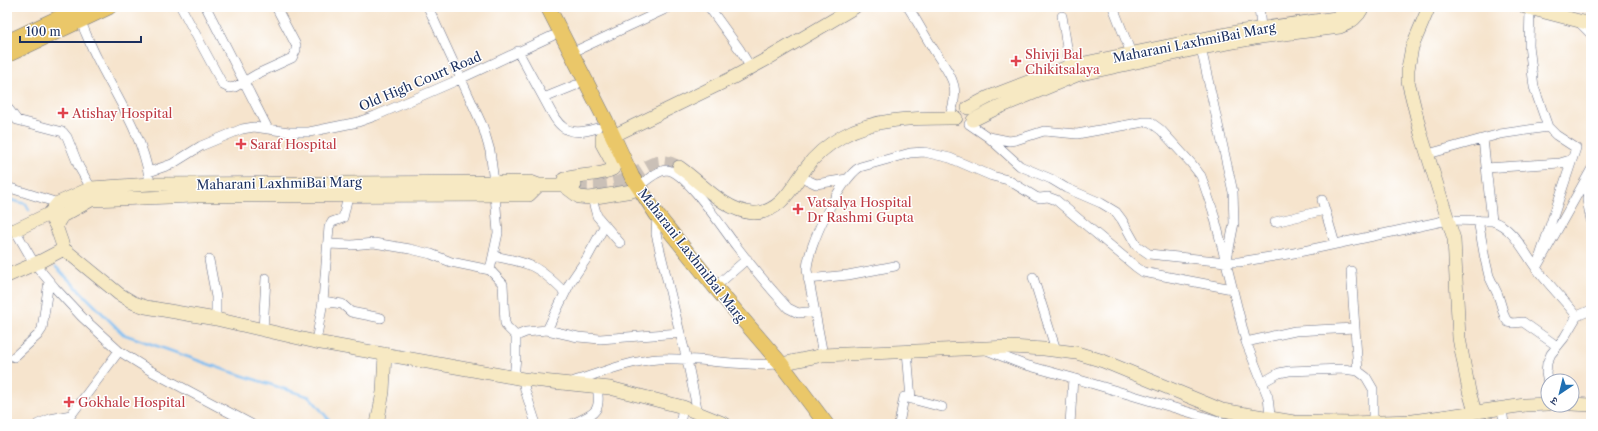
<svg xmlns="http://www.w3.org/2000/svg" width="1598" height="431" font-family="'Libre Caslon Text','Noto Serif Devanagari',serif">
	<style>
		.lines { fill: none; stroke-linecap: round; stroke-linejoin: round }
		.stream { stroke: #7cbcf1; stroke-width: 2.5 }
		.secondary-tunnel { stroke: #cac0b7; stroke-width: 13; stroke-dasharray: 13 6; stroke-linecap: butt }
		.street-casing { stroke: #686e85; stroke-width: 10 }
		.secondary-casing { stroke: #686e85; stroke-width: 14 }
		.primary-casing { stroke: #686e85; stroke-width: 16 }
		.street { stroke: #fff; stroke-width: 9 }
		.secondary { stroke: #f7e9c3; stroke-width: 13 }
		.primary { stroke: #eac769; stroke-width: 15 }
		.health-dot { fill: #e0444e; stroke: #fff; stroke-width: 1.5 }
		.labels { text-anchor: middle; stroke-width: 3; stroke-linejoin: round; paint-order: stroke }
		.street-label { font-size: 13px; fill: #1b2f5e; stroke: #fff }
		.health-label { font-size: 13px; fill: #be3a42; stroke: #fff; text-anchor: start }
	</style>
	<rect width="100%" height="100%" fill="#fff"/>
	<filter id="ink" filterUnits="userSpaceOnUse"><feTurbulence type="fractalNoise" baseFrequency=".025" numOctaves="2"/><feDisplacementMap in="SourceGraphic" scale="8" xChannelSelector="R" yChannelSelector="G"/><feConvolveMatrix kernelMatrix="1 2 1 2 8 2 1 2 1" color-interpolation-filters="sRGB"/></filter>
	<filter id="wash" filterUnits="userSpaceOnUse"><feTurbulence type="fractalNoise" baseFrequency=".012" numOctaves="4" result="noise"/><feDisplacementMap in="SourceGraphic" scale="16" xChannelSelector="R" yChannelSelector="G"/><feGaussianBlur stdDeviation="0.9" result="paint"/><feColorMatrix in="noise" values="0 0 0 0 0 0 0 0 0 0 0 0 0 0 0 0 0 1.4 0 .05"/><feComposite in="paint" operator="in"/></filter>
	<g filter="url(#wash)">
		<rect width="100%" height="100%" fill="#f6e4cd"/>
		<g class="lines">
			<path class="stream" d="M 7,199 L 26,204 L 29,210
				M 56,267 L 123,334 L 225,370 L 310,397 L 330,421 L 330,424"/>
		</g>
	</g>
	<g filter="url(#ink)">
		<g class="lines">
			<path class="secondary-tunnel" d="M 575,185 C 589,185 605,186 619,182 C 642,174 652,152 679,167"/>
			<g class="street-casing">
				<path id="street" d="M 181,7 L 223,85 L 229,88 L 235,87 L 257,74 L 292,58 L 296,50 L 296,45 L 276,7
					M 206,7 L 268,129
					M 428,7 L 483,127 L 490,151 L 494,182 L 498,233 L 490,270 L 503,284 L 505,323 L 507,327 L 516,336 L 516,357 L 514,378
					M 709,7 L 740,50 L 751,68
					M 908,7 C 917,21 925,36 934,50 C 951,77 962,85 949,118
					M 1113,7 L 1131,53
					M 1259,7 L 1261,28
					M 1530,9 L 1529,45 L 1534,87 L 1548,127 L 1556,135 L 1576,148 L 1536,268 L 1591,170
					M 1062,16 L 1070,66
					M 80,20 C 86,33 91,47 98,60 C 116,96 143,136 149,177
					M 1579,22 L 1591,34
					M 1201,48 L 1233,192 L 1234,223 L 1227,259
					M 518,51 C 526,66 534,81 542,95 C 557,122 561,140 597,128
					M 571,53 L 670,7
					M 544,98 L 576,85
					M 7,107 L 17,120 L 63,132 L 67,137 L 79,167 L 91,188
					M 969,124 L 988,137 L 1020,166 L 1051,179 L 1066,188 L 1101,203 L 1116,212 L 1122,220 L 1136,245 L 1149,254 L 1226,262 L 1239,262 L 1294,253 L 1448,220 L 1492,221 C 1513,227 1524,252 1536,268 C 1549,285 1564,300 1577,316
					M 989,137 L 1009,141 L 1016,140 L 1044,131 L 1077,134 L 1144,122 L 1150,122 L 1161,130 L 1191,163 L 1201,176 L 1213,211 L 1246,342 L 1268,397 L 1271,424
					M 1483,139 L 1492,221
					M 1428,154 L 1500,134 L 1548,127
					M 1486,168 L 1560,163 L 1570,160 L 1568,166
					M 149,172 L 172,164 L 201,146 L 242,129 L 254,127 L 289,132 L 309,132 L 358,122 L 375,116 L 460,79 L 552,36
					M 801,177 L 816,184 L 847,179
					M 1589,178 L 1587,200 L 1591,220
					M 7,187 L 58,203
					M 638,187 C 646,181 657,170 667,170 C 686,171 725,232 737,247 C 753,268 770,288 788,308 L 798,313 L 815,311
					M 592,198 L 597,216 L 620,243
					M 1322,200 L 1335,244
					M 657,215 L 656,234 L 680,333 L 687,360 L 698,413
					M 1478,220 L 1485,259 L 1489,276 L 1498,295 L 1505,318 L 1508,322 L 1513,323 L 1523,322 L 1557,346
					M 1275,222 L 1325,210
					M 15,230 L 34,263 L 55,288 L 82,317 L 119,351 L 151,371 L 251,424
					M 328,244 L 352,245 L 374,243 L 410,249 L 431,254 L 451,262 L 490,270
					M 493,256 C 530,263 538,265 565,293
					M 209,260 L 216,297 L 216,319
					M 1351,271 L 1358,371
					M 1033,277 L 1056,350
					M 808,279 L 848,275 L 895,266
					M 715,287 L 747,259
					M 323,301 L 342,304 L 351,312 L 381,318
					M 263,330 L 266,278
					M 547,330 L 570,283 L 587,258 L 605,225
					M 516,336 L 526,332 L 547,330 L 578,337 L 600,339 L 680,333
					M 316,342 L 323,301 L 329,227 L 332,222 L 343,218 L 348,196
					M 1246,342 L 1295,331 L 1355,328
					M 984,349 L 1022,364 L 1073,378 L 1229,424
					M 907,351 L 911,399
					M 823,355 L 807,270 C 807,247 840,179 860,167 L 910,153 L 924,152 L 950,158 L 992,176 L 1008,180 L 1036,197 L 1040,198 L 1048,197 L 1056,200 L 1136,267 L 1143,272 L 1232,289
					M 14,357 L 38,335 L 42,329 L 49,281
					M 523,379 L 525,390 L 536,424
					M 572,382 C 600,373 629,361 658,359 C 699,357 740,367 781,364
					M 1263,382 L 1279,373 L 1289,371 L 1343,369 L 1358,371 L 1366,377 L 1373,389 L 1373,422
					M 1548,384 L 1546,373 L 1547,363 L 1551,354 L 1564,338 L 1577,316 L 1591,310
					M 1502,408 L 1504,424
					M 38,424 L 50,419 L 71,415 L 119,351
					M 572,424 C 593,414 602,414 597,387
					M 680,424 L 683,407
					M 899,424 L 904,397 L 942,407
					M 1070,424 L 1073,378"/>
			</g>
			<g class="secondary-casing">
				<path id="secondary" d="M 1429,7 L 1412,47 L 1408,69 L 1408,81 L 1421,134 L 1454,239 L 1459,338 L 1469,391 L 1475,412
					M 1525,7 L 1591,24
					M 968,108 L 989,97 L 1070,66 L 1236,32 L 1336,18 L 1346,14 L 1352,7
					M 973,120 L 995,109 L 1077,75 L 1201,48 L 1260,37 L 1340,27 C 1351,23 1358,17 1363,7
					M 613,136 L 732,78 L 767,59 L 855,7
					M 679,167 C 701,182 724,211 753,213 C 780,214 793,186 806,168 C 815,155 829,144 843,136 C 876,117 919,118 956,118
					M 563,183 L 564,179 C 579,174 601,176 613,169 L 614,166 L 602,144 L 602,137
					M 563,185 L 579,197 L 590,198 L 632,191
					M 49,214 L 56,226 L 64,249 L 119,294 L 134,303 L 146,307 L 216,319 L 316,342 L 523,379 L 610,388 L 683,407 L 725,424
					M 56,226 L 62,216 L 91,200 L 195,196 L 529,195 L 539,185
					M 7,230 L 15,230 L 49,214 L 58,203 L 91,188 L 150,184 L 531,182 L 539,185 L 575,185
					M 7,276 L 41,261 L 64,249
					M 781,364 L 823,355 L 1010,347 L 1044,349 L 1077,353 L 1103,361 L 1222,410 L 1294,422 L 1350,423 L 1413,421 L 1525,405 L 1548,404
					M 1572,404 L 1591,405
					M 377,424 L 383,392 L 385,354"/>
			</g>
			<g class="primary-casing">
				<path id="primary" d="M 548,7 L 606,121 L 632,177 L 657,215 L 715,287 L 781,364 L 826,424
					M 7,42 L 82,7
					M 7,55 L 109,7"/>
			</g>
			<use href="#street" class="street"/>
			<use href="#secondary" class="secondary"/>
			<use href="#primary" class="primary"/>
		</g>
	</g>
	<g class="health-dot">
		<path d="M1014 55h4v4h4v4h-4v4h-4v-4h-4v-4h4z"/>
		<path d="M61 107h4v4h4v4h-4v4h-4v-4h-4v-4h4z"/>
		<path d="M239 138h4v4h4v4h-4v4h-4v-4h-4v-4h4z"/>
		<path d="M796 203h4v4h4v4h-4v4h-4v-4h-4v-4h4z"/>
		<path d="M67 396h4v4h4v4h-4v4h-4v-4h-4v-4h4z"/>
	</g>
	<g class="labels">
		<g class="street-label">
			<text transform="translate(1194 42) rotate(-11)" y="5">Maharani LaxhmiBai Marg</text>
			<text transform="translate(420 81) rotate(-23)" y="5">Old High Court Road</text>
			<text transform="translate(279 183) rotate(-1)" y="5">Maharani LaxhmiBai Marg</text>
			<text transform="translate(692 255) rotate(52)" y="5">Maharani LaxhmiBai Marg</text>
		</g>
		<g class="health-label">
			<text x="1025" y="59">Shivji Bal<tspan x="1025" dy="15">Chikitsalaya</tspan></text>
			<text x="72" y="118">Atishay Hospital</text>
			<text x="250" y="149">Saraf Hospital</text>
			<text x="807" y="207">Vatsalya Hospital<tspan x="807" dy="15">Dr Rashmi Gupta</tspan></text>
			<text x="78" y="407">Gokhale Hospital</text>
		</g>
	</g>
	<rect width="1598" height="431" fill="none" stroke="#fff" stroke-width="24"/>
	<g transform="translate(1560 393) rotate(215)"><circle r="19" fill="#ffffff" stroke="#a4acbf"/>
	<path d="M0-3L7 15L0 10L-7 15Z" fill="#1f6fb2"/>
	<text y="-6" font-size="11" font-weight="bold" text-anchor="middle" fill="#1b2f5e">उ</text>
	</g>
	<path d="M20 36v6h121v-6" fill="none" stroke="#1b2f5e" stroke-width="2"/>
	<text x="26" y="36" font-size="12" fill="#1b2f5e" stroke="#ffffff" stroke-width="3" paint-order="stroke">100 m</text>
</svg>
